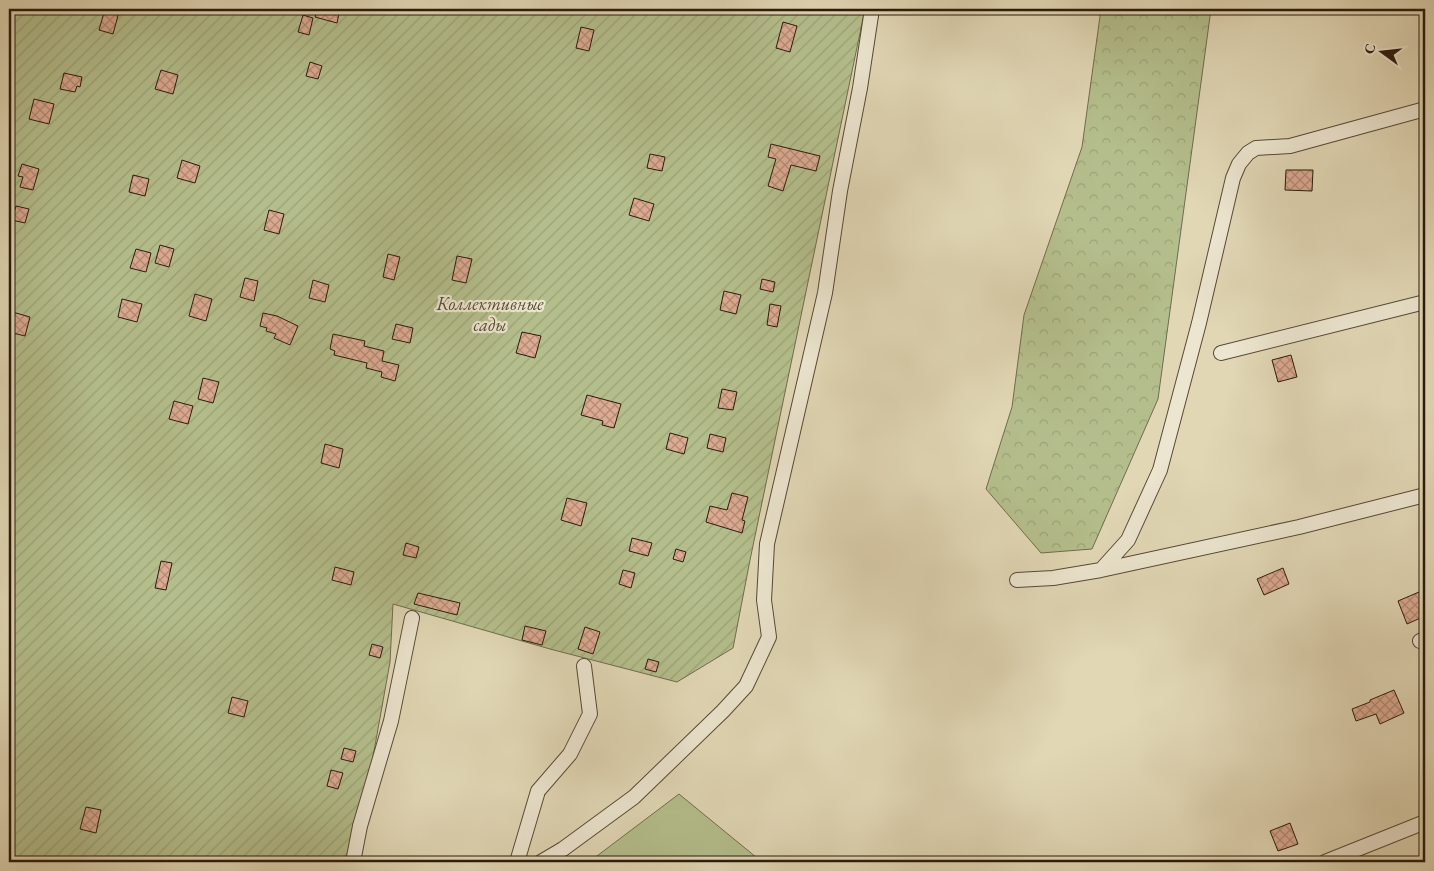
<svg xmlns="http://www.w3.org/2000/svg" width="1434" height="871" font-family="'EB Garamond',serif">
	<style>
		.grass { fill: #b4be8c; stroke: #706c4c }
		.forest { fill: url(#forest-crowns); stroke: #706c4c }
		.garden { fill: url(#garden-furrows); stroke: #706c4c }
		.building { fill: url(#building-cross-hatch); stroke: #2b1a0b }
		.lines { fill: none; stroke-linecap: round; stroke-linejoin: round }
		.street-casing { stroke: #584936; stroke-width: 16 }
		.street { stroke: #ece5cf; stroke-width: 14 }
		.labels { text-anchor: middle; stroke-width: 4.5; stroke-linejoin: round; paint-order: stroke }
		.park-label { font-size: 18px; font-style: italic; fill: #544b32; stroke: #ece5cf }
	</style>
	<defs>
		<pattern id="forest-crowns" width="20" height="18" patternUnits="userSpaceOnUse" patternTransform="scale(1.25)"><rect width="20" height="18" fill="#b4be8c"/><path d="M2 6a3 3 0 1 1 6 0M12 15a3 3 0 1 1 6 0" fill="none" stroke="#9ba377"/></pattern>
		<pattern id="garden-furrows" width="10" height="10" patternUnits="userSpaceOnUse" patternTransform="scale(1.25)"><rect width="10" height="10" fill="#b4be8c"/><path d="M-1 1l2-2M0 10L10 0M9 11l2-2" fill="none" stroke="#9ba377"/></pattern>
		<pattern id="building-cross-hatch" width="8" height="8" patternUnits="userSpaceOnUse" patternTransform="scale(1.25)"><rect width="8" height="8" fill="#dcab92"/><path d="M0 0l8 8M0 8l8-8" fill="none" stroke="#b38a75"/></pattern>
	</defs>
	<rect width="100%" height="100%" fill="#e1d7b5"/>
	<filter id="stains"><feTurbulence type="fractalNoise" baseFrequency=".004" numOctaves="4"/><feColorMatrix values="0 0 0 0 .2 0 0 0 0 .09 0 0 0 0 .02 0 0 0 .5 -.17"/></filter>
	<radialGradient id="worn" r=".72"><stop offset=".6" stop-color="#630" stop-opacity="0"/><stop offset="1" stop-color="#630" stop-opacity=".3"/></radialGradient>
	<path class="grass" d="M 679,794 L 762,862 L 589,862 Z"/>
	<path class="forest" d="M 1101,9 L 1211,9 L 1158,399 L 1092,549 L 1041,553 L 986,489 L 1012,407 L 1024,315 L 1082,147 Z"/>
	<path class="garden" d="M 9,9 L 865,9 L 750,560 L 733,648 L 677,682 L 550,649 L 393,604 L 390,662 L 371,768 L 360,862 L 9,862 Z"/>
	<path class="building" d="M 105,9 L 119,12 L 113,34 L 99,30 Z
		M 317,9 L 340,9 L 337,23 L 315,17 Z
		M 303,15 L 313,18 L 309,35 L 298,32 Z
		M 783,22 L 797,26 L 790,52 L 776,48 Z
		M 581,27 L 594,30 L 589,51 L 576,48 Z
		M 310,62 L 322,66 L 318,79 L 306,76 Z
		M 161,70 L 178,75 L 173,94 L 155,89 Z
		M 64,73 L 82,77 L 80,87 L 77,86 L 75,92 L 60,89 Z
		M 34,99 L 54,104 L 49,124 L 29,119 Z
		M 771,144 L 820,156 L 816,171 L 791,165 L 783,191 L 768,186 L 776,159 L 768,157 Z
		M 650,154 L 665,157 L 662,171 L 647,168 Z
		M 182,160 L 200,166 L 195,183 L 177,178 Z
		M 22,164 L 39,169 L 33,190 L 20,187 L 23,177 L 18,176 Z
		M 1286,170 L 1313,170 L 1312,191 L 1285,190 Z
		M 133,175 L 149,179 L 145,196 L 129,192 Z
		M 634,198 L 654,204 L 649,221 L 629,215 Z
		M 16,206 L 29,209 L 25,223 L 12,220 Z
		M 269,210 L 284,214 L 279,234 L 264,230 Z
		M 160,245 L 174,249 L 169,267 L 155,263 Z
		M 136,249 L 151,253 L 146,272 L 130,268 Z
		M 388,254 L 400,257 L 394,280 L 383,277 Z
		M 457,256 L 472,259 L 466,283 L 452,280 Z
		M 245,278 L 258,281 L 254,301 L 240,297 Z
		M 762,279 L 775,282 L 773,292 L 760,289 Z
		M 313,280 L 329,285 L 325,302 L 309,298 Z
		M 724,291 L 741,295 L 736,314 L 720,310 Z
		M 195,294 L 212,299 L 206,321 L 189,316 Z
		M 122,299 L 142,304 L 137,322 L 118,317 Z
		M 770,304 L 781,306 L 777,327 L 767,325 Z
		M 9,311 L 30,317 L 25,336 L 9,332 Z
		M 263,313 L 277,316 L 298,326 L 290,345 L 274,338 L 276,334 L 266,331 L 267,328 L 260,326 Z
		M 396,324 L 413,328 L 410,343 L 392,339 Z
		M 522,332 L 541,336 L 535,358 L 516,353 Z
		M 333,334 L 365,341 L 364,346 L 384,351 L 382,361 L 399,365 L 395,381 L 381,377 L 382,372 L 366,368 L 367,363 L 334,355 L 335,351 L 330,349 Z
		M 1291,355 L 1297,377 L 1278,382 L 1272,360 Z
		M 203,378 L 219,382 L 213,403 L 198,399 Z
		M 722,389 L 737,392 L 733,410 L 718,408 Z
		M 587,395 L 621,404 L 614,428 L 602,425 L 603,421 L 581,415 Z
		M 174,401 L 193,406 L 188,424 L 169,419 Z
		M 670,433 L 688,438 L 684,454 L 666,449 Z
		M 710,434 L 726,438 L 723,452 L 707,448 Z
		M 325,444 L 343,449 L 339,468 L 321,463 Z
		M 732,493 L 748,497 L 742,520 L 745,521 L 742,533 L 706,522 L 710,506 L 727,510 Z
		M 567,498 L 587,503 L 581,526 L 561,520 Z
		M 632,538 L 652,543 L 648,556 L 629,551 Z
		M 406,543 L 419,547 L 416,558 L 403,555 Z
		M 676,549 L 686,552 L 683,562 L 673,559 Z
		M 161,561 L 172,563 L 166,590 L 155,588 Z
		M 335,567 L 354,572 L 351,585 L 332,580 Z
		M 1283,568 L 1289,584 L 1264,595 L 1257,579 Z
		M 623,570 L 635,573 L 631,588 L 619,584 Z
		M 1419,592 L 1425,607 L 1425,616 L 1407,624 L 1398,601 Z
		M 418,593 L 460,603 L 457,615 L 414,604 Z
		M 525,626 L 546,631 L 542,645 L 522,640 Z
		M 585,627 L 600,632 L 593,654 L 578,649 Z
		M 372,644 L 383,647 L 380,658 L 369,655 Z
		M 648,659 L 659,662 L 656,672 L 645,669 Z
		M 1394,690 L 1404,713 L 1380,724 L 1376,714 L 1356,721 L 1352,709 L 1370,702 L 1370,700 Z
		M 232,697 L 248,701 L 244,717 L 228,713 Z
		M 344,748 L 356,751 L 353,762 L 341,759 Z
		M 331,770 L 343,773 L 338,789 L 327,786 Z
		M 86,807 L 101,810 L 96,833 L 80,829 Z
		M 1290,823 L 1298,844 L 1278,851 L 1270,831 Z"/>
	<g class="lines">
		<g class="street-casing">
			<path id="street" d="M 1221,353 L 1425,302
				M 1101,570 L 1128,540 L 1160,470 L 1199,323 L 1233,178 L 1239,164 L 1248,153 L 1256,148 L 1290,146 L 1425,109
				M 1017,580 L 1053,578 L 1101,570 L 1299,527 L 1425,495
				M 1420,641 L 1425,639
				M 353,862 L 360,826 L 391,721 L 412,618
				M 517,862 L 538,791 L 570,754 L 590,714 L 584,666
				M 541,862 L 563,849 L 634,797 L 723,711 L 746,686 L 769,637 L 764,600 L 767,544 L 825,293 L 840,191 L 860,88 L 872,9
				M 1325,862 L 1425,822"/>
		</g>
		<use href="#street" class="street"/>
	</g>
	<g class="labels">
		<g class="park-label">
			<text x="490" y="310">Коллективные<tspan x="490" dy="21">сады</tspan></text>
		</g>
	</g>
	<rect width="1434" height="871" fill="none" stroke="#e1d7b5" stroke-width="30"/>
	<rect x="10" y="10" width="1414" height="851" fill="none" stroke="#2b1a0b" stroke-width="2.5"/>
	<rect x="15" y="15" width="1404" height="841" fill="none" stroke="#2b1a0b"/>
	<g transform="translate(1382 52) rotate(285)" stroke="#ece5cf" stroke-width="4" paint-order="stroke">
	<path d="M0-4L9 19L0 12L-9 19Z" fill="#2b1a0b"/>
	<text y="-8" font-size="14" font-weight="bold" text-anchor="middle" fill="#2b1a0b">С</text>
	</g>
	<rect width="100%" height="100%" filter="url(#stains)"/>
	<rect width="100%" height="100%" fill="url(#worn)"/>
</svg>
